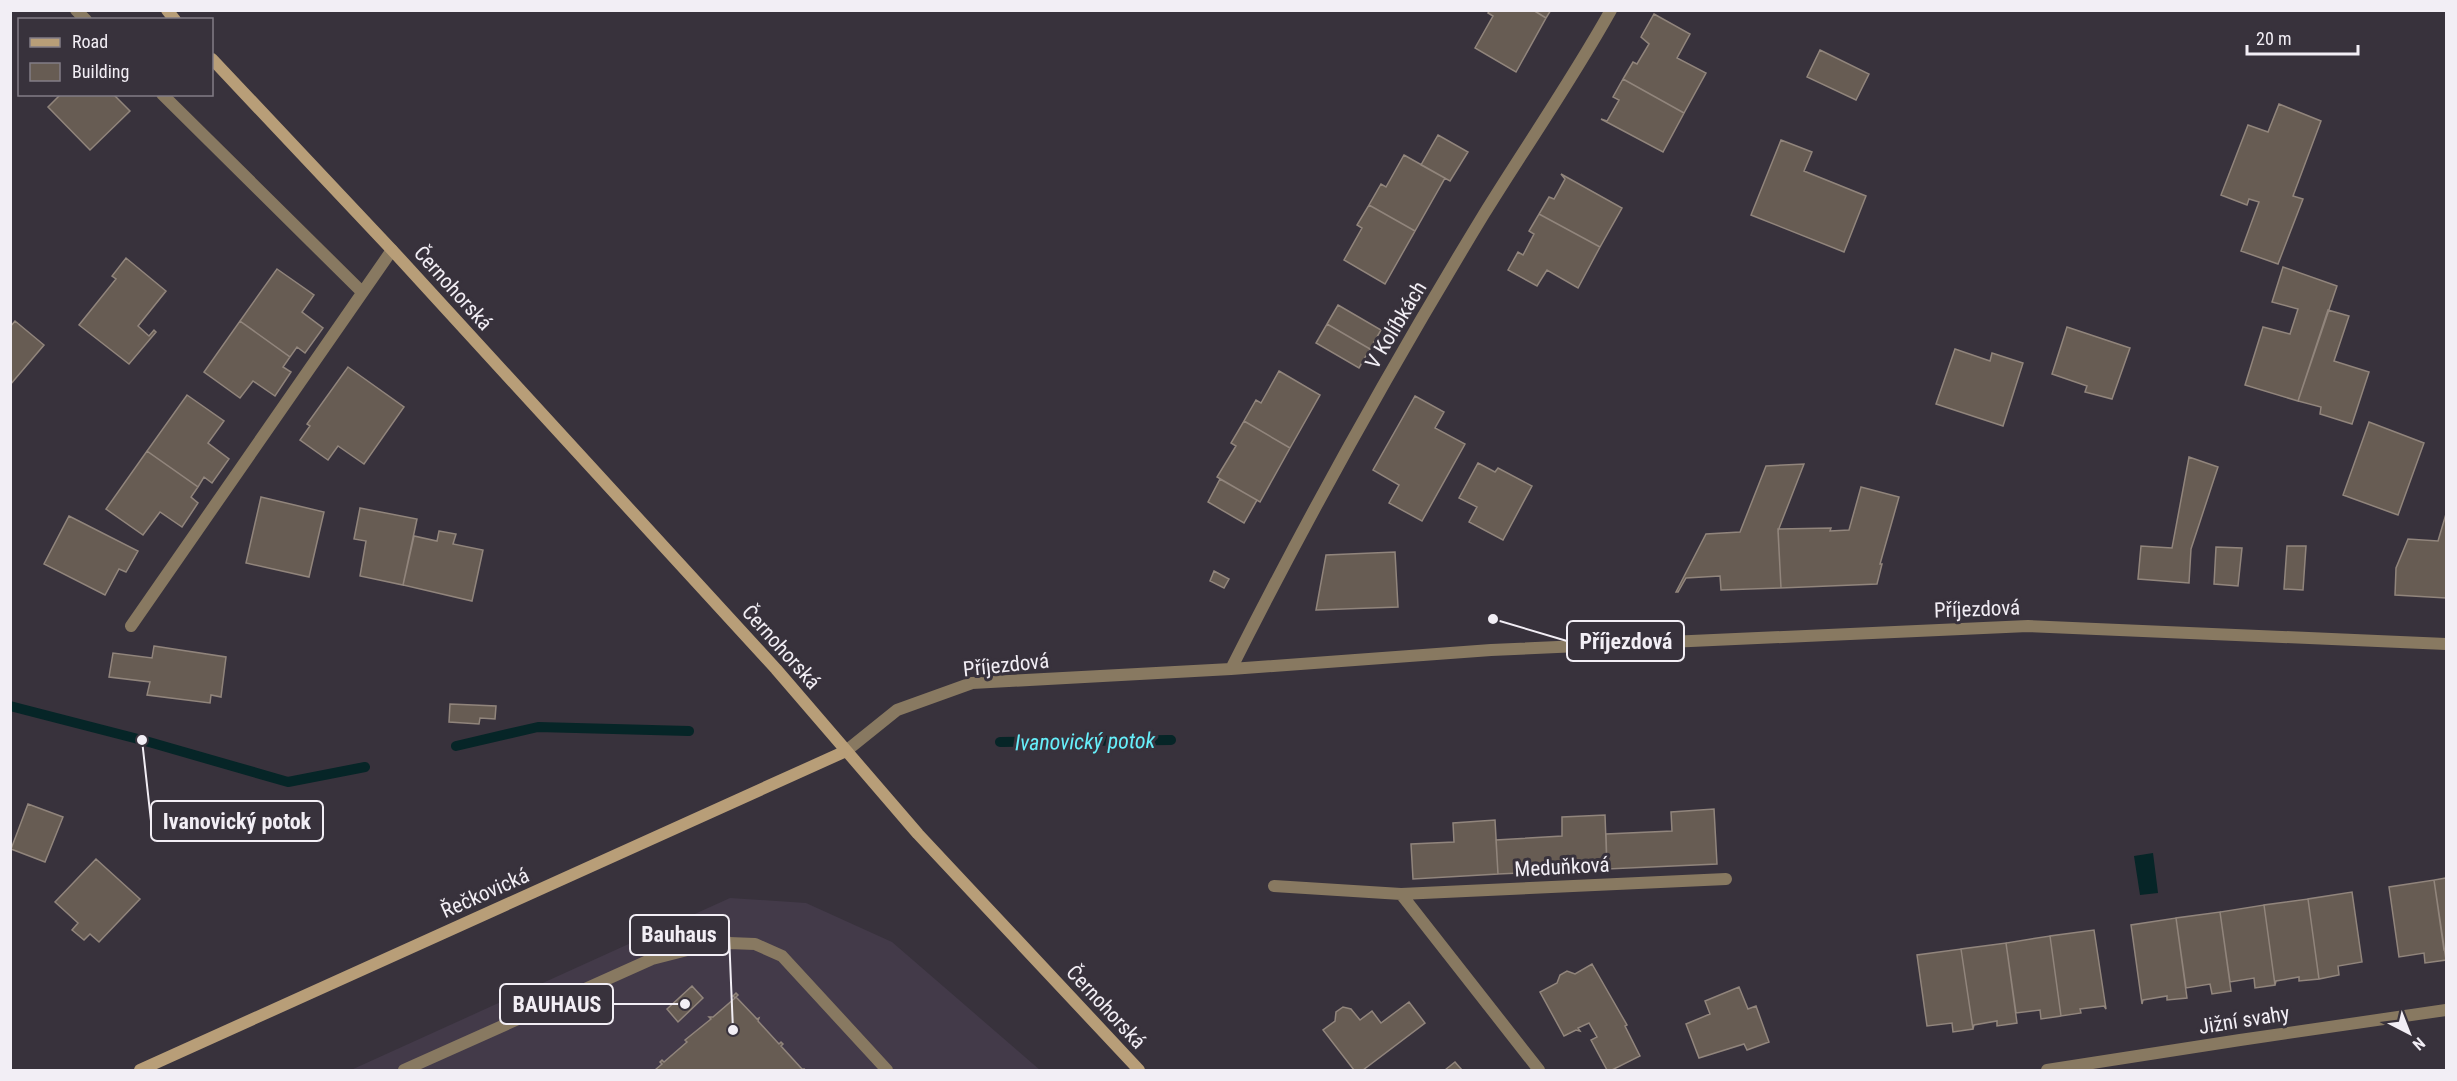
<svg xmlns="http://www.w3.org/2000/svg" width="2457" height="1081" font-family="'Roboto Condensed',sans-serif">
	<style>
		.built { fill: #433a49 }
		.water { fill: #062527 }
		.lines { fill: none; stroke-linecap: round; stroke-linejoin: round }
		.stream { stroke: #062527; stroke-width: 10 }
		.building { fill: #675c53; stroke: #91857c; stroke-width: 1.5 }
		.lane { stroke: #887961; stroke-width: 12 }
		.street { stroke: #887961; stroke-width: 12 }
		.secondary { stroke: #b89e78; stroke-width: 12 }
		.labels { text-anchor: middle; stroke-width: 6; stroke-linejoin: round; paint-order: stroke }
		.street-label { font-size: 21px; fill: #f2eef5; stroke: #38323c }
		.water-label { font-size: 22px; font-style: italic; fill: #66effa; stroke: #38323c }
		.leader { fill: none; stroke: #f2eef5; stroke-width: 2 }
		.callout-dot { fill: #f2eef5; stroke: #38323c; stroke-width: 2 }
		.callout { fill: #38323c; stroke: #f2eef5; stroke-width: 2 }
		.callout-label { font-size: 22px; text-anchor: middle; font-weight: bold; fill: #f2eef5 }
	</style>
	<rect width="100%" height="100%" fill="#38323c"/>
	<path class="built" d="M 730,898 L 806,903 L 892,942 L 1040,1070 L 351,1070 Z"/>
	<path class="water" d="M 2153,853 L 2158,893 L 2140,895 L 2134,856 Z"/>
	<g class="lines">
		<path class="stream" d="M 10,706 L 142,740 L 288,782 L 365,767
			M 1000,742 L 1171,740
			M 456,746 L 538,727 L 689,731"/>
	</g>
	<path class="building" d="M 1490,10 L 1533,10 L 1546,18 L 1516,72 L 1475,48 L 1493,16 L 1488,13 Z
		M 1533,10 L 1551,10 L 1546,18 Z
		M 1654,14 L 1690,34 L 1677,58 L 1706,73 L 1684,113 L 1623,79 L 1633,62 L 1637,64 L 1649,44 L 1641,37 Z
		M 1820,50 L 1869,74 L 1856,100 L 1807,77 Z
		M 1623,79 L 1684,113 L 1663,152 L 1601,119 L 1607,121 L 1619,100 L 1613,97 Z
		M 61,94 L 113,94 L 130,111 L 90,150 L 48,107 Z
		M 2279,104 L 2321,121 L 2293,196 L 2303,199 L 2278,264 L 2241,251 L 2259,202 L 2249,199 L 2247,205 L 2221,195 L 2248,125 L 2268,132 Z
		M 1438,135 L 1468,152 L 1450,181 L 1421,165 Z
		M 1781,140 L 1812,152 L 1804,171 L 1866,196 L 1844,252 L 1751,215 Z
		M 1404,155 L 1445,178 L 1415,231 L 1369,205 L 1381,184 L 1386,187 Z
		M 1561,174 L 1622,208 L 1600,247 L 1539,214 L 1549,197 L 1554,199 L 1565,179 Z
		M 1369,205 L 1415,231 L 1385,284 L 1344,260 L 1362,228 L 1357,225 Z
		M 1539,214 L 1600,247 L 1578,288 L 1547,270 L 1537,286 L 1508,270 L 1518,252 L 1523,255 L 1534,234 L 1529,231 Z
		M 126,258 L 166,291 L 138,326 L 149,336 L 154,330 L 156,332 L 129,364 L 79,325 L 116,279 L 112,276 Z
		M 2283,267 L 2337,286 L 2298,401 L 2245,385 L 2263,327 L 2290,334 L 2298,309 L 2272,302 Z
		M 277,269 L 314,295 L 302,312 L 323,328 L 305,353 L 297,347 L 290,357 L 240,321 Z
		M 1338,305 L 1381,330 L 1370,349 L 1327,324 Z
		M 2328,310 L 2349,316 L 2334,361 L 2369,372 L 2352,424 L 2320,414 L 2321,407 L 2298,401 Z
		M 15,321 L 44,345 L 10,385 L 10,327 Z
		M 240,321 L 290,357 L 283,367 L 291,372 L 275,396 L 253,381 L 240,398 L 204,372 Z
		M 1327,324 L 1370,349 L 1359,368 L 1316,343 Z
		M 2067,327 L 2130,348 L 2112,399 L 2085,392 L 2087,386 L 2052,374 Z
		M 1955,349 L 1990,361 L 1992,353 L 2023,363 L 2003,426 L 1936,404 Z
		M 348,367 L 404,407 L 364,464 L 338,446 L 328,460 L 300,440 L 310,426 L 307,424 Z
		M 1279,371 L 1320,395 L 1290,448 L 1244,421 L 1256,400 L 1261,403 Z
		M 187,395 L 224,421 L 208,443 L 229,459 L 212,483 L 204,477 L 198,487 L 147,451 Z
		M 1415,396 L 1444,412 L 1435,428 L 1465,444 L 1422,521 L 1389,503 L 1399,485 L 1373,470 Z
		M 1244,421 L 1290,448 L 1260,502 L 1217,477 L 1236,446 L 1231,443 Z
		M 2369,422 L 2424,443 L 2398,515 L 2343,495 Z
		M 147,451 L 198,487 L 191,497 L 198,503 L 182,527 L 160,512 L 143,535 L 106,509 Z
		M 2189,457 L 2218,467 L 2191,549 L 2189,583 L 2138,579 L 2141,546 L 2172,548 Z
		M 1478,463 L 1495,472 L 1498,468 L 1532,486 L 1503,540 L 1469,522 L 1477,507 L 1459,498 Z
		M 1804,464 L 1778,531 L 1781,588 L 1721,590 L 1720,576 L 1686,578 L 1678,592 L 1676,592 L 1706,534 L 1740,532 L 1766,466 Z
		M 1220,479 L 1257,500 L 1244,523 L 1208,502 Z
		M 1861,487 L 1899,497 L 1880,564 L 1882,564 L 1877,584 L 1781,588 L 1778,529 L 1831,528 L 1830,531 L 1849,530 Z
		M 261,497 L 324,512 L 309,577 L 246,563 Z
		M 360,508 L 417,519 L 403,585 L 360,576 L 366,541 L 354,539 Z
		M 2446,514 L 2446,598 L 2395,595 L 2396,568 L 2408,539 L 2438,541 Z
		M 69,516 L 138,551 L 126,572 L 119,569 L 105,595 L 44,564 Z
		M 439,531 L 456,534 L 453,544 L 483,550 L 472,601 L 403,585 L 414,536 L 437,541 Z
		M 2287,546 L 2306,546 L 2303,590 L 2284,589 Z
		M 2216,547 L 2242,548 L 2238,586 L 2214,584 Z
		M 1395,552 L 1398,607 L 1316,610 L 1326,555 Z
		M 1214,571 L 1229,579 L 1224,588 L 1210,581 Z
		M 154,646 L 226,657 L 221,697 L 211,695 L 210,703 L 147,695 L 150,682 L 109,677 L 113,653 L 152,658 Z
		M 450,704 L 496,706 L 495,719 L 480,718 L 479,724 L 449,722 Z
		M 28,804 L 63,817 L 45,862 L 11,849 Z
		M 1714,809 L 1717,864 L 1607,869 L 1606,834 L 1672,831 L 1671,812 Z
		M 1605,815 L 1607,869 L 1498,874 L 1496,840 L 1562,836 L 1562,817 Z
		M 1495,820 L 1498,874 L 1413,879 L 1411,844 L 1454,842 L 1453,823 Z
		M 96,859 L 140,899 L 99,942 L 90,934 L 84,940 L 72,930 L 78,923 L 55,902 Z
		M 2446,878 L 2446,950 L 2444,950 L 2434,880 Z
		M 2434,880 L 2446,960 L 2425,963 L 2424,953 L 2399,957 L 2389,887 Z
		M 2352,892 L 2362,962 L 2338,966 L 2339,975 L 2319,979 L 2308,899 Z
		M 2308,899 L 2319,979 L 2299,981 L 2299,977 L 2276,981 L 2275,985 L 2264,905 Z
		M 2264,905 L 2275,985 L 2255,988 L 2254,978 L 2230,982 L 2220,912 Z
		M 2220,912 L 2231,991 L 2212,994 L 2210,984 L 2186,988 L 2176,918 Z
		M 2176,918 L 2187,998 L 2167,1000 L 2167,996 L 2143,1000 L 2142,1004 L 2131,925 Z
		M 2094,930 L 2106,1009 L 2104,1006 L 2080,1009 L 2081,1013 L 2061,1016 L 2050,936 Z
		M 2050,936 L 2061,1016 L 2041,1019 L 2040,1010 L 2016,1013 L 2006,943 Z
		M 2006,943 L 2017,1023 L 1997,1026 L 1997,1021 L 1974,1025 L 1973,1029 L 1961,949 Z
		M 1961,949 L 1973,1029 L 1953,1032 L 1952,1023 L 1927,1026 L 1917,955 Z
		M 1592,964 L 1627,1025 L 1625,1026 L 1640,1056 L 1612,1070 L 1607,1070 L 1591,1040 L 1597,1037 L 1589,1023 L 1578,1028 L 1580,1031 L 1576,1030 L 1564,1036 L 1540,992 L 1557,983 L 1560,975 L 1567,971 L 1575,974 Z
		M 692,986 L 703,998 L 678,1022 L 667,1009 Z
		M 1739,987 L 1748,1009 L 1756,1006 L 1769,1042 L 1747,1050 L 1744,1044 L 1699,1058 L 1686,1024 L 1710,1014 L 1705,1001 Z
		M 736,993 L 738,995 L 736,997 L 757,1019 L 759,1018 L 758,1021 L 779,1044 L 781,1042 L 783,1044 L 781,1046 L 802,1069 L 805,1069 L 803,1070 L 655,1070 L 662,1064 L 660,1062 L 662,1060 L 664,1062 L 687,1042 L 685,1040 L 711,1019 L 709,1017 L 713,1017 L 735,998 L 733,996 Z
		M 1409,1002 L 1425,1023 L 1363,1070 L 1354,1070 L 1323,1030 L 1335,1021 L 1336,1012 L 1343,1007 L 1351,1009 L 1360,1020 L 1372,1011 L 1381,1023 Z
		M 1455,1062 L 1462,1070 L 1445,1070 Z"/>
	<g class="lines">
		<path class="lane" d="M 404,1070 L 652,959 L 703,946 L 729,943 L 755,944 L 782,956 L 887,1070"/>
		<path class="street" d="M 76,10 L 86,20
			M 162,94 L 362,292
			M 131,626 L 392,250
			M 1231,669 C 1309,514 1394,362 1484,214 C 1526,146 1572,80 1611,10
			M 846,751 L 897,710 L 972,683 L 1231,669 L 1491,650 L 2028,626 L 2446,644
			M 1274,886 L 1401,894 L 1539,1070
			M 1401,894 L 1726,879
			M 2047,1070 L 2240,1040 L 2446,1010"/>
		<path class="secondary" d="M 167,10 L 175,20
			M 212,59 L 392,250 L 776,669 L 918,834 L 1139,1070
			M 140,1070 L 846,751"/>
	</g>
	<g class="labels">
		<g class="street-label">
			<text transform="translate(453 288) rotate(48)" y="7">Černohorská</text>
			<text transform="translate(1396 325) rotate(-59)" y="7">V Kolíbkách</text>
			<text transform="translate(1977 609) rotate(-2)" y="7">Příjezdová</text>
			<text transform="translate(781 647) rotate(48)" y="7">Černohorská</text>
			<text transform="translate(1006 665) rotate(-6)" y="7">Příjezdová</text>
			<text transform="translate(1562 867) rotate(-3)" y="7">Meduňková</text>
			<text transform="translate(485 893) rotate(-24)" y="7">Řečkovická</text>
			<text transform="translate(1106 1007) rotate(47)" y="7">Černohorská</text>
			<text transform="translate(2244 1020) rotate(-9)" y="7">Jižní svahy</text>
		</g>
		<g class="water-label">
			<text transform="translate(1085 741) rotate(-1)" y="8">Ivanovický potok</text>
		</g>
	</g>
	<path class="leader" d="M1493 619L1567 641M142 740L151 821M733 1030L729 935M685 1004L613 1004"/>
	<g class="callout-dot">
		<circle cx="1493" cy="619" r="6"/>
		<circle cx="142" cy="740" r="6"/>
		<circle cx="733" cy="1030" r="6"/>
		<circle cx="685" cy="1004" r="6"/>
	</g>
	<g class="callout">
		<rect x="1567" y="621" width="117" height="40" rx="6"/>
		<rect x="151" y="801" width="172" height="40" rx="6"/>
		<rect x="630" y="915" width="99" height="40" rx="6"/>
		<rect x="500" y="984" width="113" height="40" rx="6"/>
	</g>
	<g class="callout-label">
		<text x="1626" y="649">Příjezdová</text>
		<text x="237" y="829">Ivanovický potok</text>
		<text x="679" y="942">Bauhaus</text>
		<text x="557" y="1012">BAUHAUS</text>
	</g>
	<rect width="2457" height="1081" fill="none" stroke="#f2eef5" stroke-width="24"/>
	<rect x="18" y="18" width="195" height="78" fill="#38323c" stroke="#827d86" stroke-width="1.5"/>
	<rect x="30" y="38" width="30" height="9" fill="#b89e78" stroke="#827d86" stroke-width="1.5"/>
	<text x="72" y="48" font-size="18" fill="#f2eef5">Road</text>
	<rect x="30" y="63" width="30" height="18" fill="#675c53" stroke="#827d86" stroke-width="1.5"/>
	<text x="72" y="78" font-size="18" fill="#f2eef5">Building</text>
	<g transform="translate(2409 1033) rotate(138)" stroke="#38323c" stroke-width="4.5" paint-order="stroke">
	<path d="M0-4.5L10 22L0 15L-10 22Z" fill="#f2eef5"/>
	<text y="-9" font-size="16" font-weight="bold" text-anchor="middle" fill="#f2eef5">N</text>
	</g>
	<path d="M2247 45v9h111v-9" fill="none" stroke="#f2eef5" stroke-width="3"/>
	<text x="2256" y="45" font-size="18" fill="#f2eef5" stroke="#38323c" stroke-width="4.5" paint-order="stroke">20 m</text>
</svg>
